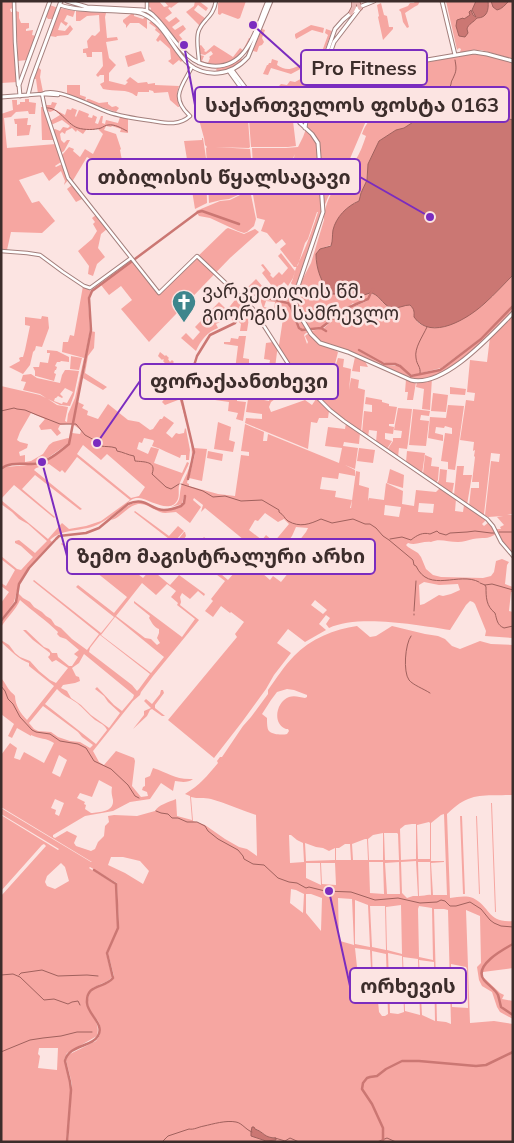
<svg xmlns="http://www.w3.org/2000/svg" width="514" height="1143" font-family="Mulish,'Noto Sans Georgian',sans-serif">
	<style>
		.green { fill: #f6a6a1; fill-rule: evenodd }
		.water { fill: #cb7773; stroke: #a0615d }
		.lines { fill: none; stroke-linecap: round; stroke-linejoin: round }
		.stream { stroke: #a0615d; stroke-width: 1 }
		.canal { stroke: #cb7773; stroke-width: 2.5 }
		.tertiary-casing { stroke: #a37f7c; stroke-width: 4.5 }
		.secondary-casing { stroke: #a37f7c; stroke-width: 5 }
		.primary-casing { stroke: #a36864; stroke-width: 5.5 }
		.tertiary { stroke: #fff; stroke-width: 2.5 }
		.secondary { stroke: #fff; stroke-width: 3 }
		.primary { stroke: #e9b8b5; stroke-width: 4 }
		.labels { text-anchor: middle; stroke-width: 5; stroke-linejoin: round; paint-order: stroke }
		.poi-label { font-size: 19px; fill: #3c2d2b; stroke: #fce4e2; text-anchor: start }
		.leader { fill: none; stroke: #7b2cbf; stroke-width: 2 }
		.callout-dot { fill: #7b2cbf; stroke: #fce4e2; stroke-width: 2 }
		.callout { fill: #fce4e2; stroke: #7b2cbf; stroke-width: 2 }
		.callout-label { font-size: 20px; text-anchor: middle; font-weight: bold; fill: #3c2d2b }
	</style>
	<rect width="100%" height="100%" fill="#fce4e2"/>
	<path class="green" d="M 1,1 L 13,1 L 13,8 L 10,9 L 11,12 L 14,12 L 18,82 L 1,83 Z
		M 148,1 L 159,1 L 164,7 L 168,6 L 164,1 L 178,1 L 179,2 L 171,8 L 170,7 L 168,8 L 172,13 L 165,18 L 169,22 L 176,17 L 180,21 L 172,27 L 175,30 L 183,25 L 186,29 L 179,35 L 184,41 L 180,46 L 150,12 L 151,8 L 149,7 L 149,3 L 148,2 Z
		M 195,1 L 199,1 L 208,8 L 206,11 L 198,5 L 194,10 L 206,19 L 200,26 L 186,12 L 194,6 Z
		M 221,1 L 246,1 L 240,18 L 238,19 L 222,13 L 220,15 L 218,14 L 218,3 Z
		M 415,1 L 420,1 L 418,5 C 413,7 410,10 405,13 L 409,27 L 407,28 L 403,22 L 401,12 L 399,10 L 400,9 L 408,6 L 410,3 L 414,3 Z
		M 446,1 L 513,1 L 513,59 L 481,50 L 462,53 L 460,52 L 461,49 L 459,48 L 457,50 Z
		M 381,3 L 384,15 L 387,16 L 389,27 L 393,27 L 393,29 L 383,40 L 378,17 L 379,16 L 377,5 Z
		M 50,5 L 58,8 L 52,19 L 48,19 L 46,16 Z
		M 60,8 L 75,11 L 73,17 L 67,15 L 64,21 L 68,23 L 66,26 L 61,22 L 58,30 L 65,31 L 70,25 L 73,29 L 68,35 L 57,36 L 56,37 L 50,36 Z
		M 16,11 L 19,12 L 19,18 L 21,23 L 29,23 L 29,28 L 26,29 L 26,31 L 33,30 L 32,35 L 36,36 L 27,60 L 18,61 Z
		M 76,11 L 106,13 L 105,17 L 107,38 L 117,37 L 118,40 L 106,42 L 109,58 L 116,65 L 109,73 L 109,81 L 125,85 L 128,82 L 126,81 L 130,77 L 138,83 L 147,82 L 148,84 L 155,83 L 155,85 L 179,86 L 177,93 L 179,107 L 178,107 L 170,100 L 168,92 L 154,93 L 153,91 L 149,90 L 149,92 L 138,92 L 137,96 L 136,96 C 127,88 115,92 103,89 L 100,84 L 104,82 L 104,75 L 100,75 L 98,77 L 96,75 L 103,66 L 102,52 L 92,52 L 92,57 L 87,57 L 86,53 L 83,53 L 83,49 L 88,48 L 87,41 L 92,35 L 95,36 L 100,31 L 99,15 L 87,16 L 80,21 L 76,21 Z
		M 131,14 L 134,14 L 134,16 L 143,19 L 145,17 L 147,19 L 147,29 L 139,23 L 130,23 L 126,28 L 126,25 L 123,22 L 123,20 Z
		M 151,21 C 164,32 174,46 183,60 L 181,62 L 179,60 L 173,65 L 168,61 L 171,59 L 170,49 L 160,40 L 158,42 L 156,40 L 160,34 L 155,30 L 156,28 L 149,23 Z
		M 311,25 L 324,28 L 323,33 L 312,30 L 296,39 L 295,36 L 295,34 Z
		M 262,29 L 265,30 L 262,38 L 264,42 L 262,45 L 259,46 L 257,52 L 253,51 L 252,53 L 257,38 L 259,38 L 258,37 L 260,31 L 261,31 Z
		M 326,29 L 332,31 L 318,68 L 317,67 L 319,61 L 316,60 L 317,56 L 320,57 L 328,35 L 325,33 Z
		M 249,38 L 251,38 C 244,54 230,67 212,65 C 208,65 204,63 200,62 L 200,55 L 204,56 L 202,61 L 208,63 L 210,58 L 209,57 L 213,54 L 211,51 L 205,55 L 200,54 L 199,46 L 201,45 L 205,50 L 204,51 L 206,52 L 214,45 L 233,57 L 240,48 L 243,50 Z
		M 141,51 L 145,61 L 128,67 L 125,56 Z
		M 340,54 L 342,55 L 328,97 L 325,98 L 332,76 L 334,75 L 334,73 Z
		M 473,54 L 490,56 L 513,63 L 513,120 L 501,117 L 495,118 L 474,110 L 466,109 L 463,110 L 460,114 L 456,117 L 454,115 L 434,118 L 421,117 L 404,128 L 396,130 L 379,141 L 368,164 L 367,180 L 361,193 L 359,201 C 346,206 335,220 333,233 C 332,238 333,241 331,245 L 320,249 L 316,254 C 316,268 321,283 331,294 L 336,294 L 339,292 L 344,293 L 348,291 C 354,295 362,295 369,293 L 370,295 L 367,299 L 354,304 L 353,303 L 322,327 L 309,329 L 302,319 L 295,299 L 299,286 L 311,263 L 324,220 C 324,202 336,183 347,170 C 349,167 352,165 355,161 C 360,153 363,145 366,136 L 362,134 C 370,113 380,114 395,102 C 405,93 419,74 427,62 Z
		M 241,58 L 243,61 L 231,69 L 218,72 L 216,70 L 217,68 L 226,66 Z
		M 272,59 L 278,61 L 277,65 C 287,72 293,69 304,63 L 306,66 L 291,74 L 271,68 L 268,75 L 263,74 L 267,65 L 268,65 L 269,63 L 271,63 Z
		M 425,62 L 398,97 L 366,121 L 346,168 L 338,182 L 326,186 L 322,186 L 318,141 L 316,137 L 306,127 L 313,106 L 348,102 L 376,72 L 384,69 Z
		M 38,67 L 41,70 L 40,77 L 43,92 L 38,94 L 36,79 L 33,79 Z
		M 306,76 L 315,79 C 311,89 309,103 298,108 L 281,100 L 285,91 L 280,89 L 279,86 L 281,84 L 287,85 L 290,81 L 295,82 Z
		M 67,85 L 80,85 L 80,95 L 86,97 L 85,101 L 67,94 Z
		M 246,95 L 286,110 L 286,111 L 279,109 L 278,116 L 287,116 L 288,122 L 293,121 L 296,146 L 288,147 L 251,147 L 248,105 L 246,98 Z
		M 243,98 L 245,99 L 247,105 L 250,147 L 249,148 L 215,147 L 250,149 L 252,167 L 248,167 L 247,169 L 250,188 L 238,195 L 229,199 L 221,200 L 209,203 L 206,148 L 207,147 L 205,145 L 204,138 L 198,116 C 205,111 216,109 225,111 L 223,103 L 226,103 L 228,105 L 229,110 L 232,109 Z
		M 25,99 L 29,99 L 29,102 L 36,103 L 35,114 L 29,114 L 28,111 L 16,112 L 11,117 L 4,118 L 7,148 L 56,144 L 61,162 L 55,166 L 56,167 L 62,164 L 68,180 L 64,185 L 65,181 L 61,171 L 49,181 L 43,172 L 19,180 L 32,203 L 39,201 L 55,221 L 42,233 L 11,232 L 7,250 L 1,249 L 1,114 L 13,110 L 12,100 L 17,100 L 17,105 L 20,104 L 20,102 L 25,102 Z
		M 87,99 L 89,99 L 99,103 L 108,102 L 108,104 L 112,107 L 116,106 L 119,108 L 116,112 L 86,102 Z
		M 52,102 L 57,103 L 54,109 L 65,115 L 67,109 L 71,110 L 72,108 L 77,110 L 75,116 L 76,117 L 79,110 L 89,114 L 88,117 L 92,118 L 93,115 L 97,117 L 95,123 L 98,124 L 101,116 L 103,116 L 102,123 L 105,124 L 106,120 L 118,123 L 120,117 L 128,119 L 128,133 L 120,132 L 121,129 L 112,126 L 111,127 L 106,126 L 104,130 L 116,134 L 121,149 L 120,150 L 126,182 L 121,184 L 110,174 L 110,171 L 106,171 L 107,164 L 105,164 L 103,167 L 87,157 L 72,182 L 70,179 L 62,155 L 69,147 L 74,149 L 73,151 L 80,157 L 85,149 L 93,154 L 103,134 L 98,129 L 94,129 L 93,130 L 86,130 L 83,134 L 77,130 L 76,132 L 72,128 L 66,131 L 65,134 L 62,132 L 60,134 L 61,140 L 64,143 L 67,140 L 70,140 L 64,151 L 61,153 L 53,130 L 55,129 L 60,131 L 63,127 L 68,128 L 70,126 L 62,120 L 51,125 L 50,121 L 60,115 L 55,110 L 50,112 L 46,110 L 45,105 L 51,105 Z
		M 41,107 L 44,107 L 54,140 L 42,140 Z
		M 28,118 L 27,125 L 31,125 L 29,135 L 17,136 L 17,124 L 15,124 L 14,119 Z
		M 306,129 C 322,141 319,164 320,182 C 307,185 293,187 280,185 L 280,181 L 291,166 L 295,154 L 290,165 L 253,168 L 252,148 L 286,148 L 298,147 L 303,137 Z
		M 202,138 L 203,138 L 206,158 L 207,203 L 195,209 L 184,141 L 202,140 Z
		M 288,166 L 278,185 L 271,186 L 270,189 L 279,186 L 288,187 L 320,184 L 322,213 L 297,286 L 294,288 L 291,283 C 294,278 294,273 296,268 C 305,250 312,231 318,212 L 317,212 L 308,239 L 305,243 L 298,265 L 296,267 L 294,267 L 280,249 L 286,244 L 282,239 L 276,244 L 267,233 L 261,231 L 265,220 L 257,218 L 252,189 L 258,188 L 259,185 L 258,185 L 257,187 L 252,188 L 251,184 L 276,182 L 275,168 Z
		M 72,185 L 82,197 L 82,199 L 76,202 L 67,189 Z
		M 336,185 L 328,197 L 324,207 L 322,188 L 326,188 Z
		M 250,190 L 256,219 L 254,226 L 247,232 L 244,233 L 238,231 L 210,218 L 199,216 L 197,213 L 204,211 L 200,211 L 197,212 L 196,211 L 220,201 L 230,200 Z
		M 96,215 L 107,229 L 101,234 L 98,248 L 105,257 L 97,264 L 93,276 L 88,274 L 89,266 L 78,251 L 92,239 L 97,231 L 93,224 L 95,222 L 92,218 Z
		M 228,228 L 244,234 L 255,229 L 259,232 L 230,258 L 149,342 L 121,309 L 132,300 L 121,286 L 109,295 L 101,285 L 133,261 L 159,294 L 226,229 Z
		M 281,253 L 295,271 L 293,278 L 288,286 L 284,282 L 275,291 L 275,297 C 269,296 263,293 257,295 C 252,296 249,299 245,300 L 240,295 L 256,279 L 263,287 L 265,286 L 268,289 L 272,286 L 262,273 L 265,270 L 261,265 L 263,264 L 271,274 L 270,275 L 273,278 L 279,272 L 282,275 L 288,268 L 278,256 Z
		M 513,275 L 513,306 L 482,337 L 441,368 L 413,375 L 409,374 L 399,364 L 386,363 L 381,362 L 359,349 L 358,350 L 381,364 L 385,365 L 399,366 L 410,377 L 441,370 L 483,338 L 513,307 L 513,312 L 482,343 L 453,367 L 442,374 L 422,380 L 411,379 L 319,341 L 311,331 L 324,328 L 343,311 L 367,301 L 373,293 C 381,297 383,307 393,308 C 400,309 406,302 411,306 C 418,312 412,320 422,325 C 439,334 460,321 474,311 C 478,308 483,306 486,302 C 495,293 504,284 513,275 Z
		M 83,286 L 89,288 L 91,291 L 89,295 L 88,300 L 90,330 L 73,421 L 74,421 L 78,402 L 84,405 L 82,408 L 88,411 L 87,415 L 98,419 L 108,404 L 128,420 L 139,422 L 150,430 L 153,429 L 160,419 L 162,419 L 164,416 L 174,423 L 166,433 L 172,438 L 176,433 L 179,434 L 184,433 L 185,428 L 186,429 L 190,450 L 189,460 L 186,460 L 186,455 L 181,455 L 180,458 C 170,454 162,449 152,446 L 154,441 L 153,440 L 144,438 L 142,443 L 139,442 L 137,449 L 148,454 L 151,447 L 159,449 L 154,463 L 182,473 L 187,462 L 189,463 C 186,471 181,478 179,486 C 178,490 180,496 177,501 C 169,514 149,499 139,498 C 135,498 135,498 131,500 C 121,508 111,518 99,524 C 84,532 62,528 50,540 L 52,542 L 28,568 L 19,583 L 14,602 L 1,620 L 1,603 L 9,592 L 1,586 L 1,583 L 6,586 L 15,570 L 1,559 L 1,556 L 17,569 L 21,570 L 33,557 L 21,546 L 15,543 L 15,541 L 19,540 L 35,553 L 47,541 L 28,524 L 19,519 L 12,512 L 1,504 L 1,500 L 48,539 L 62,523 L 69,529 L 86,526 L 101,521 L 130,500 L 77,457 L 65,473 L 62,470 L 60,472 L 49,464 L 36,468 L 34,470 L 82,509 L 80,510 L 35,475 L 22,489 L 55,517 L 54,518 L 14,485 L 1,499 L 1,471 L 6,467 L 38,464 L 42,463 L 69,444 L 72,433 L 80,434 L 81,431 C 74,423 70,424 60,425 L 58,429 L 61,433 L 57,436 L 51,429 L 41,430 L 39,426 L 45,419 L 31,413 L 20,432 L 17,440 L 20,442 L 28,444 L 27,448 L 19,452 L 20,456 L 25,455 L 25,462 L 31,461 L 43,454 L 49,445 L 53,442 L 68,438 L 70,439 L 69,443 L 42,462 L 7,465 L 1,469 L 1,386 L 40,395 L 46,398 L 40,394 L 23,390 L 26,382 L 21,381 L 23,375 L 31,374 L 37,378 L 60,383 L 62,375 L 65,370 L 69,370 L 79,371 L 74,395 L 70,406 L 60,405 L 48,399 L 57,405 L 68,407 L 65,421 L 67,422 L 68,414 L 75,398 L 84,358 L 62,352 L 63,342 L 68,342 L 70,335 L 74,336 ZM 65,388 L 73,392 L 67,403 L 63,402 L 62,404 L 54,401 L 55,398 L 56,398 L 58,396 L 62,398 L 63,397 L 60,394 ZM 83,445 L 101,460 L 107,454 L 145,487 L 139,496 L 131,498 L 77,454 Z
		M 287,294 L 291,295 L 293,299 L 301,321 L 307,330 L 303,330 L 301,329 L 291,305 L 287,301 L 260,297 L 253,300 L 246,307 C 255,288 265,302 279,298 C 282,297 284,295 287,294 Z
		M 238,296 L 245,304 L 233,321 L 230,317 L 216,324 L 218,328 C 207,332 201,340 196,351 L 181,338 L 186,333 L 193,340 L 200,332 L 195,327 L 219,302 L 227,310 Z
		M 260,299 L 287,303 L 290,306 L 299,329 L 303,331 L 308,331 L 309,332 L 306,333 L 304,335 L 307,344 L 308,342 L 305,336 L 309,333 L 315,340 L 338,352 L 335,364 L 336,364 L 338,358 L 344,359 L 343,367 L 351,369 L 349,390 L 351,378 L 359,380 L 358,388 L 365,390 L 361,432 L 329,408 L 295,374 L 278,347 L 279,345 L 284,312 L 274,311 L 275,302 L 266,301 L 264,307 L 273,309 L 272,315 L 266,313 L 266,311 L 263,308 ZM 309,369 L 318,370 L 318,375 L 326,376 L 325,385 L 316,384 L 316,378 L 308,377 Z
		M 244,314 L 249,318 L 247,331 L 240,331 L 241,324 L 238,321 Z
		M 513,314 L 513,514 L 507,515 L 513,515 L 513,554 L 501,540 L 496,529 L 501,529 L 500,527 L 504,525 L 497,517 L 503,516 L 488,517 L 485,515 L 491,461 L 499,462 L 500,454 L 491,453 L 484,514 L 485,517 L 469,506 L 471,488 L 479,488 L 479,482 L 472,482 L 475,457 L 474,456 L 475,450 L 473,451 L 474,442 L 460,440 L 466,400 L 474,401 L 475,393 L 467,392 L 470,360 L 487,362 L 490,337 Z
		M 42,316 L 48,317 L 49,328 L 42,347 L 36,346 L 35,350 L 33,352 L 30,365 L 23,374 L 9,367 L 20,361 L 19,358 L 21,357 L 23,357 L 25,350 L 30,326 L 25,325 L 25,317 L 41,319 Z
		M 91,331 L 95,332 L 94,348 L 88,356 L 85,373 L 107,387 L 103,390 L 83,378 Z
		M 239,336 L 246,336 L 243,358 L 249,359 L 249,364 L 240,363 L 238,372 L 229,371 L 229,369 L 235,370 L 238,346 L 224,344 L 224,342 L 230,342 L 231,338 L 238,339 Z
		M 273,342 L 278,350 L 277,352 L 275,368 L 269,367 L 270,360 L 264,359 L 266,343 Z
		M 47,350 L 57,351 L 69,357 L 69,362 L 61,361 L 60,362 L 57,362 L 55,366 L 57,367 L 56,370 L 55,370 L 54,373 L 56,374 L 54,381 L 36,376 L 35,376 L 35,371 L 33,367 L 39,367 L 40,362 L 48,363 L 50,353 L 47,353 Z
		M 160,352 L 165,356 L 166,355 L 169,358 L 168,359 L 170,362 L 172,360 L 174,362 L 171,365 L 175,369 L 177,367 L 178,368 L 176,372 L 174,371 L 173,372 L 163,361 L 164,360 L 163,359 L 162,360 L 158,356 Z
		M 71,356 L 82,358 L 79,370 L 70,369 Z
		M 355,357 L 365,361 L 368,367 L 360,366 L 360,372 L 352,371 Z
		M 276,369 L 284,370 L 279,396 L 271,402 L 269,407 L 271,412 L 305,400 L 312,405 L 316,399 L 307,390 L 302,390 L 303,384 L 329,411 L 328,418 L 319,418 L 317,423 L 311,422 L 308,449 L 245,423 L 246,418 L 262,419 L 262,414 L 246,412 L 251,380 L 262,382 L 262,387 L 265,388 L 264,400 L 269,401 L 272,392 L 277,388 L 273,386 Z
		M 236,376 L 250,378 L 247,399 L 237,398 L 237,401 L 246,402 L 243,421 L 236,419 L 238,413 L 228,411 L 229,402 L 215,400 L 215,394 L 226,395 L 226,390 L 221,389 L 221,387 L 216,386 L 217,382 L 234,384 Z
		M 432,378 L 430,410 L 422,409 L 424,389 L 416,387 L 417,382 Z
		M 406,379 L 416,382 L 413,400 L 407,400 L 408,392 L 405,392 Z
		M 171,385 L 178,392 L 178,400 L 165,405 L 162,402 L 168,395 L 165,391 Z
		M 450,387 L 466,389 L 465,395 L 450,394 Z
		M 433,393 L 448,395 L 446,412 L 431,411 Z
		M 180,394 L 193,450 L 193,456 L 187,483 L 189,484 L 189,486 L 218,494 L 235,496 L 241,455 L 249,456 L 249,452 L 241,451 L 245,424 L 264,432 L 263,441 L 267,441 L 268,434 L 339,463 L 342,448 L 325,446 L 328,427 L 345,429 L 346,423 L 360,433 L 359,444 L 344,442 L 343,446 L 358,448 L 355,469 L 345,465 L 355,470 L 355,476 L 339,473 L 338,479 L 322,477 L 320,489 L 336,491 L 335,497 L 352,500 L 350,508 L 351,508 L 356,471 L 360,472 L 359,485 L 369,488 L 368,501 L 369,498 L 384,500 L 386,483 L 403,491 L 402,504 L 414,506 L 416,490 L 436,492 L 440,488 L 456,499 L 455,511 L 463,512 L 464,505 L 486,520 L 482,524 L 484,526 L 489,522 L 496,534 C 487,540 483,537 473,539 C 468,540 463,542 458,542 C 448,542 439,538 431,542 C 422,541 416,546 408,543 L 406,545 L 408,547 L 418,553 L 421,557 L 426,569 L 433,575 L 441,577 L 483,578 L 491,576 L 494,572 L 496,561 L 502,559 L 509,562 L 507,565 L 505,584 L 513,587 L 513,592 L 511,592 L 509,611 L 513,612 L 513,638 L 485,636 L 486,631 L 475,604 L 473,602 L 470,601 L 466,605 L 450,630 C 419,625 357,614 329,628 L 326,624 L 330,618 L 326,615 L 319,624 L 326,630 L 305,642 L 288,629 L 277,643 L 291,653 L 274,675 L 266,689 L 242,722 L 214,758 L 168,720 L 237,637 L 235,634 L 244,622 L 231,612 L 230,613 L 221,606 L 213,617 L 205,611 L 213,601 L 211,599 L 225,581 L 191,555 L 176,546 L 174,545 L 161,561 L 159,559 L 173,542 L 134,512 L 135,511 L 169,536 L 178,526 L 184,531 L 176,540 L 177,541 L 184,532 L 185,532 L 186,536 L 180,545 L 205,562 L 209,557 L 209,553 L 198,544 L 204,537 L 214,546 L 210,553 L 214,556 L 219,550 L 226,555 L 220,563 L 225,567 L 221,574 L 228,580 L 255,549 L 205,508 L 201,512 L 203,505 L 194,498 L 193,500 L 201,507 L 190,523 L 176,512 C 171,512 165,514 160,512 C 152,509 147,503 138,504 C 127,506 121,518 111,520 C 118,515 125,506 134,503 C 143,500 152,507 161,509 C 165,511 169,510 173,509 C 182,507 184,505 185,496 L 184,496 L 182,504 L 171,507 C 183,502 178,494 182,484 C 185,477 189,470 191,462 C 195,443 184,416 179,397 ZM 419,503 L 434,504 L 433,513 L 418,512 ZM 385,505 L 401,507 L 399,517 L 384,515 ZM 265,513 L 278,522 L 284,519 L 289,524 L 274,542 L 266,535 L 262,540 L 249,530 L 255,520 L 258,521 ZM 296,527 L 308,528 L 306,532 L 284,560 L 293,567 L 281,582 L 273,576 L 270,580 L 262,573 L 271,563 L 262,556 L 271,545 L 280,552 L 292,536 ZM 424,582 L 439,585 L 458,584 L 460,590 L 451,594 L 443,596 L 439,595 L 424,604 L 420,605 L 419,585 ZM 315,600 L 327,610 L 323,614 L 311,605 Z
		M 366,397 L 382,400 L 382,402 L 389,404 L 389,406 L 397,407 L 394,424 L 389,424 L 389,426 L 394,427 L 393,434 L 385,433 L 385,439 L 392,441 L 387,449 L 376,442 L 377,431 L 369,430 L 368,437 L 362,433 L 364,411 L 372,412 L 372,405 L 365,404 Z
		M 448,405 L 464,406 L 455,470 L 448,469 L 448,462 L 441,461 L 445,433 L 452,434 L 452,428 L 445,426 L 444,428 L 436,427 L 435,433 L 443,435 L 443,441 L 428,438 L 430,417 L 446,418 Z
		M 398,408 L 412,409 L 408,443 L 407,449 L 399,448 L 398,457 L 387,450 L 393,441 L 393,438 L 401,438 L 402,431 L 394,430 Z
		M 413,409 L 430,411 L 429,416 L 421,415 L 420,420 L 429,421 L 426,446 L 409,445 Z
		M 218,422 L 231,427 L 229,440 L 235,442 L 233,452 L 214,449 Z
		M 194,448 L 207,449 L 202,481 L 189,478 L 195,454 Z
		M 359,448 L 375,450 L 373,463 L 357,461 Z
		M 208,451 L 223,454 L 222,461 L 207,458 Z
		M 407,451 L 425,453 L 422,474 L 406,462 Z
		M 425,455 L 432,458 L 431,466 L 439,467 L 438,480 L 436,483 L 423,474 Z
		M 457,466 L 464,466 L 463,475 L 472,475 L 467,505 L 454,495 Z
		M 390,469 L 404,475 L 403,488 L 387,483 Z
		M 440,469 L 447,470 L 446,482 L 454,483 L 452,494 L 437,484 L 439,480 Z
		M 95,541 L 143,578 L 151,569 L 170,585 L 179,575 L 205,594 L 204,596 L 198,591 L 190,599 L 182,593 L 180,597 L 181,602 L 180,605 L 199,620 L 153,676 L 141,692 L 140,695 L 133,701 L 93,751 L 99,762 L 104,765 L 116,751 L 134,758 L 135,761 L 132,786 L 141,797 L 148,796 L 147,792 L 142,790 L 143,787 L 145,786 L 145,778 L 150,776 L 153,768 C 169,773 175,780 193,779 C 188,783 181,782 175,781 L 173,791 L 161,783 L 150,799 L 130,802 L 113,811 L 85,816 L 53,835 L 53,837 L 55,838 L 67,831 L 77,836 L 74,843 L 76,846 L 91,851 L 95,849 L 98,842 L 104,836 L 105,826 L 109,822 L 108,816 L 114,815 L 137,816 L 155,811 C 158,805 169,802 176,799 L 177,816 L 192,820 L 190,796 L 185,794 C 200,785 207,776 218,763 L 217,761 L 220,757 L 222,757 L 243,726 L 251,717 L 268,694 L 268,690 C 276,679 284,666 294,656 C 310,639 335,629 357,626 L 370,637 L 376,636 L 392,626 L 425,634 L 438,636 L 445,639 L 452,646 L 460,649 L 480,641 L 491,644 L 513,645 L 513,795 C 483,796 470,791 447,814 L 450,898 C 458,897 465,895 473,898 C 491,907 487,923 513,921 L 513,968 L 483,972 L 482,976 L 500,993 L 504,995 L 502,999 L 513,1001 L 513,1019 L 500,1012 L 497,1007 L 492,992 L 482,986 L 479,980 L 477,967 L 481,963 L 480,916 L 466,910 L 470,1023 L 494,1021 L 513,1024 L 513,1142 L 68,1142 L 72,1084 L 66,1060 L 68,1055 L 96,1041 L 100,1035 C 100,1031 101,1026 99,1023 C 97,1018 92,1015 90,1010 C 86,1003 88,992 95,988 C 102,984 111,985 114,976 L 108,953 L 119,927 L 117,883 L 90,867 L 89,868 L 116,885 L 118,927 L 106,953 L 112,977 C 106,985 91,984 88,995 C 82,1014 102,1017 97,1036 L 67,1053 L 64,1059 L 71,1090 L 66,1142 L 1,1142 L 1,896 L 46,846 L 44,844 L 42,845 L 1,891 L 1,815 L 58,850 L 59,849 L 1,814 L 1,808 L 91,862 L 92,862 L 1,807 L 1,755 L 10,743 L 17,748 L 14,758 L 20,760 L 24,752 L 44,763 L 54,743 C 47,738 39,739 31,735 L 31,736 L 17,728 L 12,738 L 8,736 L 14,724 L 1,714 L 1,678 C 5,682 7,688 11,692 C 12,693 14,694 15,696 C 15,705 21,714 27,720 L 54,686 L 29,666 L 29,663 C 18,659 10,650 1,642 L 1,640 L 9,645 L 15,653 L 20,657 L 30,661 L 39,671 L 50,680 L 56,683 L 68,668 L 56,660 L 52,662 L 48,657 L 50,655 L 50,653 L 33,640 L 23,630 L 26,630 L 44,647 L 49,649 L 52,653 L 57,653 L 58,657 L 69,666 L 72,666 L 78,657 L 74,654 L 79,650 L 66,639 L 60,637 L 57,634 L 58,632 C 46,620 32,611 20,600 C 16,610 7,617 1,627 L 1,623 L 16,603 L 18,593 L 23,598 L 30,602 L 34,607 L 42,612 L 46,616 L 51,619 L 55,625 L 61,628 L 72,639 L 87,650 L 99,634 L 33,581 L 34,580 L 101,633 L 114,617 L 76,587 L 78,585 L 114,613 L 127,597 L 61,544 L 62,543 L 81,558 ZM 142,583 L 156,595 L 167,584 L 176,591 L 171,597 L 178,603 L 177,605 L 195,619 L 182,637 L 134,601 L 134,603 L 150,616 L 149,618 C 152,623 154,627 159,629 L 159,633 L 157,638 L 160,643 L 157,645 L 151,639 L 145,638 L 116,616 ZM 115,617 L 164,657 L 151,673 L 101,635 ZM 100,635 L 150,674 L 139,689 L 137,691 L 132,685 L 89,652 L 90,648 ZM 84,654 L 134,695 L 133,698 L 122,711 L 114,705 L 97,687 L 95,689 L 104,696 L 108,702 L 120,713 L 109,728 L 91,715 L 81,705 L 71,698 L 67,691 L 61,688 L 63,685 L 75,683 L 80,681 L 79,677 L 76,676 L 72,668 L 79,663 ZM 57,689 C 62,695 70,698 77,703 C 83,708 89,715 95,720 C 100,723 105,725 107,730 L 96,744 L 45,704 ZM 287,689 L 294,690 L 307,695 L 307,697 L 305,698 C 300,697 294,695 289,697 C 276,702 272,724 286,729 L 288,729 L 289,731 L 287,734 C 283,735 273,735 269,731 C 267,729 267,722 267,718 L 262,714 L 271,700 L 277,692 ZM 43,706 L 78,732 L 82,737 L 93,745 L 90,748 L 80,742 L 70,741 L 58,737 L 51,732 L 38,731 L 34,729 L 29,723 ZM 59,755 L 67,760 L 60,777 L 52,773 ZM 99,780 L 112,787 C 111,793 112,795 113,800 C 114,812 100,812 91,813 L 85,809 L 86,805 L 84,804 L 85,802 L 77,798 L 80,793 L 92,797 ZM 191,797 C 198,799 204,797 211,799 C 226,803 241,810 256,815 L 257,856 L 247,849 L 239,847 L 225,839 L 205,825 L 193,821 ZM 55,799 L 64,803 L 59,816 L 55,814 L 56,810 L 51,808 ZM 444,814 L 447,895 L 433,895 L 431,863 L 444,862 L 444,861 L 431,861 L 431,823 L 441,815 ZM 429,822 L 430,823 L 430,859 L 418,859 L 417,825 ZM 412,824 L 416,824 L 416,859 L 401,860 L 400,829 L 405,825 ZM 383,833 L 383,860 L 369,860 L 368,839 L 373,835 ZM 384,833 L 397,833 L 398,834 L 399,860 L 385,860 ZM 289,835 L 291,835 L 297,840 L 303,843 L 304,862 L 290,863 ZM 365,839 L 367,839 L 368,860 L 353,860 L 352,844 ZM 305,843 L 316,847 L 323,848 L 329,851 L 335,848 L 335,860 L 306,861 ZM 345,844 L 350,844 L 351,860 L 336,860 L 336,848 L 339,848 ZM 111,857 L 123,857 L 140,861 L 149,871 L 143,884 L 125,873 L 108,865 ZM 416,861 L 418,896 L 413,896 L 407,898 L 402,893 L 401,862 ZM 369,862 L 383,862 L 384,894 L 370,893 ZM 399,862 L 400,894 L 387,894 L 385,863 ZM 418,862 L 430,862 L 431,895 C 428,894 424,896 419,896 ZM 61,863 L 65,867 L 69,881 L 55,889 L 47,886 L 45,882 L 47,876 ZM 306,863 L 320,863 L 321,885 L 306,878 ZM 321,863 L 335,863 L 336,885 L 322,884 ZM 291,889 L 296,890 L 304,894 L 303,913 L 290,903 ZM 306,894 L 311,894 L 322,898 L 321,931 L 306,913 ZM 338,898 L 352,899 L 354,945 L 340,941 L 339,940 ZM 355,900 L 368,905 L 370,947 L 355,944 ZM 401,905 L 402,954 L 387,950 L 386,907 ZM 370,906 L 385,906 L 386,950 L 372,947 ZM 419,906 L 432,908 L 433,960 L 419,957 L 418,909 ZM 434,909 L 444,909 L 448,910 L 451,1024 L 446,1022 L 437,1021 ZM 355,948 L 370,950 L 372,987 C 366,982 368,976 364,970 L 357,967 ZM 372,951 L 386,954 L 388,1014 L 385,1016 L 382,1016 L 379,1012 L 378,1001 L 373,989 ZM 388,953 L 402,956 L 404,1012 L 398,1014 L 390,1013 ZM 403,957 L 418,959 L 420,1015 L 405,1011 ZM 419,960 L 434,962 L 435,1021 L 422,1015 ZM 451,964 L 466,967 L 467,969 L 468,1008 L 452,1007 ZM 39,1048 L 58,1048 L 57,1070 L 38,1068 L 40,1056 L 38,1054 ZM 257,1129 L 266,1137 L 275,1138 L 264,1140 L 251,1136 L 252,1130 Z
		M 161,690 L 163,690 L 164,693 L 155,705 L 155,708 L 165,716 L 162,716 L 152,709 L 150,710 L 147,716 L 133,729 L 144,715 L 144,711 L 151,708 L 144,701 L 146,699 L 152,704 L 160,694 Z
		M 491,803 L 492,803 L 496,912 L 495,912 Z
		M 460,816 L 462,816 L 465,894 L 463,894 Z
		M 476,816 L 477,816 L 480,894 L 479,894 Z"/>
	<path class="water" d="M 476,1 L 488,1 C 489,10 487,18 477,18 C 474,22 468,24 467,29 L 468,33 L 465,37 L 459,36 L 456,26 L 457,20 L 463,18 L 464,19 L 470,15 L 469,12 L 471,10 L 473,15 L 476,17 L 472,10 Z
		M 491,1 L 509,1 C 505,5 502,9 497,10 L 493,7 Z
		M 465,109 L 474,110 L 495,118 L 501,117 L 513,120 L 513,275 C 504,284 495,294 485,303 C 469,318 431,342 414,317 C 414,312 415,310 410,305 C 404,305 400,308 394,308 C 384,308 381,296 372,293 L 373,289 L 370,293 L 364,295 L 359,294 L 356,296 L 348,291 L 344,293 L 339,292 L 336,294 L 331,294 C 321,283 316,268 316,254 L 320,249 L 331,246 C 333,240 332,236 333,230 C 336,217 347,206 359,201 L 361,193 L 367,180 L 368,164 L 379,141 L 396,130 L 404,128 L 421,117 L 435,118 L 453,115 L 456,116 L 460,114 Z
		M 252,1127 L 254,1127 L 255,1129 C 264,1132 264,1138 276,1138 L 276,1140 L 266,1141 L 251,1136 L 251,1132 Z"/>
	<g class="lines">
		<path class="stream" d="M 478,103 L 479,112
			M 45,108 C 59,106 66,124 78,128 C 85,130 94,130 101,128 C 103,127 106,125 108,125 C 115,124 121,128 127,131
			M 442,116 C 444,105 448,94 451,84 C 451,81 453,79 454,76 C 457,70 456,66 455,60
			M 420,374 C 421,366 417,366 416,358 C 414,348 423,336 427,327
			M 1,411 L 14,408 L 17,409 L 25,410 L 37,415 L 60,424 L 76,424 L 85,435 L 96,441 L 101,446 C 106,447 110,446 116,448 L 117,451 C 123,452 128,455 134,456 L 135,461 C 144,462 157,461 152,474 L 166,487 L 171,489 L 179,484
			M 181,484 L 203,491 L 213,497 L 225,496 L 241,501 L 262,500 L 279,510 L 279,512 C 284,515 284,518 288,521 C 300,528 310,524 321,519 L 332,523 L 353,519 L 365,524 L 370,524 L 376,528 L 383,536 L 389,540 L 413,560 L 414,565 L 416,566 C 429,594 459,571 479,582
			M 499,532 L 513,532
			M 390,539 L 402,537 L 411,540 C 417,535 423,532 430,534 L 437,531 L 439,533 L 446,535 L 450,533 L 467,532 L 475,531 L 491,533 L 494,533
			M 480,583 L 485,585 L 486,587 C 486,597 486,606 495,613 C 497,620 497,625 504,628 L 513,626
			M 485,585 L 492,584 L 513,590
			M 414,611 L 416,581
			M 414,615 L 414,614
			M 411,636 C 405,644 403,672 409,680 C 413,685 424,689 430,693
			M 1,686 L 5,691 L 8,699 L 13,704 L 20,717 L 32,730 L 36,732 L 50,734 L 60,741 L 78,744 L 86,748 L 94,761 L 111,769 L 128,785 L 135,796 L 139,798
			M 156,811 L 161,813 L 168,814 L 172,818 L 178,818 L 187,822 L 197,822 L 205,826 L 208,831 L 218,839 L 238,850 L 243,856 L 244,859 L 253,864 L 264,865 L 278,878 L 289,882 L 297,883 L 306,888 L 309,887 L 325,891 L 351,892 L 375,900 L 398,898 L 420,903 L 437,902 L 441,900 L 445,901 L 450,906 L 456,906 L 470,902 L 481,909 L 490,920 L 494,923 L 501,926 L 513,927
			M 1,975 L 13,974 L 20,977 L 44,1000 L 54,999 L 68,1004 L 72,1002 L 78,1001 L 80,1005
			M 19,975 L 21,973 L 42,970 L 58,976 L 87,975 L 98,976
			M 1,1052 L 8,1049 L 30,1040 L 43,1038 L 61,1036 L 77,1032 L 92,1032
			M 275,1138 L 285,1141 L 290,1138 L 299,1142
			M 162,1142 L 168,1136 L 189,1129 C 194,1130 198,1127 204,1126 C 213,1124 226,1120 236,1122 C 242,1123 246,1130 252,1132
			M 377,1142 L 387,1138 L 396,1142"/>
		<path class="canal" d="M 321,328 L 326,331
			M 359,350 L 384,364 L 395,364 L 400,366 L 411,376 L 440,370 L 443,368 L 481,339 L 513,306
			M 1,469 C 11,460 27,466 39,463 C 48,461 62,450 69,444 L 91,330 L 89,298 L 92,291 L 198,212 L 202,211 L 239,224
			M 188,479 L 194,452 L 181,397 L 192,372 L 197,356 L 210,335 L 235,323 L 254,299 L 262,297 L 288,303 L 291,307 L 299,328 L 302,330 L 321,328 L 345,309 L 368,299 L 373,289
			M 1,621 L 16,602 L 19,584 L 29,568 L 56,539 L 59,536 L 86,533 L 99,528 L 128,504 C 146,496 150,510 164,510 C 170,510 176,508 181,506 L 184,503 L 185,496
			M 513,944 C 502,950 473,966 484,980 C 488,985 495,989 498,995 C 499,998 500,1003 501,1007 L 513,1015
			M 67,1142 L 71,1090 L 70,1082 L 65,1061 C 68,1045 92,1047 98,1036 C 105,1024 88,1015 87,1003 C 86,983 104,989 113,978 L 107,953 L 118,928 L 116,884 L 94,870
			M 383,1142 L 383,1128 L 372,1104 L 362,1089 L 363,1083 L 367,1078 L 370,1077 L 377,1076 L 386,1069 L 402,1061 L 419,1061 L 476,1066 L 486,1065 L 513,1052"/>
		<g class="tertiary-casing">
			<path id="tertiary" d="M 14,1 L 15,42 L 18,85
				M 147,1 L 147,10
				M 199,63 C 199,53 195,39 199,30 C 204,18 213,18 216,1
				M 42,94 L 45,109 L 68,178 L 159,293 L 197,256 L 253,309 L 296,376 L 330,410 L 344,421 L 487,519 L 493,526 L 501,542 L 513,556
				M 42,94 C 56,86 93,107 108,112 C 122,117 138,119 153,121 C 166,123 179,126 190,116 L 189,115 C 170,97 182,86 192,67
				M 28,95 L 42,94 L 58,95
				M 1,251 L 27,253 L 40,255 L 63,272 L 84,286 L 90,288 L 131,258
				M 247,303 C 258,292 261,298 274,297 C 282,297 291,292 297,287"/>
		</g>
		<g class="secondary-casing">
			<path id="secondary" d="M 67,1 L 87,7 L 143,10
				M 442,1 L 455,55
				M 60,5 C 78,11 98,10 117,11 C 125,12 136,11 143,14 C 175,28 175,76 218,73 C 231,72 240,66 248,57 L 271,1
				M 143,10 C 148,10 149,12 153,15 C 172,32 183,64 212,66 C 249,69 256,27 268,1
				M 232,70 L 247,90 L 297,108 L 301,108
				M 229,71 L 242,89 L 248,94 L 298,114
				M 20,96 L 19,85 L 50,1
				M 1,97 L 28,95 L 32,79 L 61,1
				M 306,103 C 318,104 329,107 341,104 C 356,101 364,77 377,70 C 382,67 387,67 392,66 L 474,52 L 487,54 L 513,61
				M 300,123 L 312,134 L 318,143 L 323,212 L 295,295 L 294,299 L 299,314 L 311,334 L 320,343 L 348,352 L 411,380 C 444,388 491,335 513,313
				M 300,123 L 299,111 L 312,94 L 335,29 L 343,20 L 357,8 L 374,1
				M 305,128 L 306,121 L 334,42 L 360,8"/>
		</g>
		<g class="primary-casing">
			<path id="primary" d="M 357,1 L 360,8
				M 351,13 L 354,7 L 354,1"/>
		</g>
		<use href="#tertiary" class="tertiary"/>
		<use href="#secondary" class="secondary"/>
		<use href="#primary" class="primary"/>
	</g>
	<defs>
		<g id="church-pin" transform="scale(1.25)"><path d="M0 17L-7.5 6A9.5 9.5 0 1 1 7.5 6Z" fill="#3e868d" stroke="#fce4e2"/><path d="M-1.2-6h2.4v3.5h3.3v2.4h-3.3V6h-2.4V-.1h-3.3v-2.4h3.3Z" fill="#fff"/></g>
	</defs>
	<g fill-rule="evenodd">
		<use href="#church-pin" x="184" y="302"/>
	</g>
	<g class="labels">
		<g class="poi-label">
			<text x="202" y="298">ვარკეთილის წმ.<tspan x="202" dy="22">გიორგის სამრევლო</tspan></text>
		</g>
	</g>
	<path class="leader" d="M253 25L301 68M184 45L195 105M430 217L360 177M97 443L140 381M42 462L67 556M329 891L350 986"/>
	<g class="callout-dot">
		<circle cx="253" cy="25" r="5"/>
		<circle cx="184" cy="45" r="5"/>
		<circle cx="430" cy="217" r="5"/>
		<circle cx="97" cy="443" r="5"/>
		<circle cx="42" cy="462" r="5"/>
		<circle cx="329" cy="891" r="5"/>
	</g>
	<g class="callout">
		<rect x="301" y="50" width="126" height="35" rx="5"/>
		<rect x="195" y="87" width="314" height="35" rx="5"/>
		<rect x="87" y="159" width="273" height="35" rx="5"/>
		<rect x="140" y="364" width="198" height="35" rx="5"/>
		<rect x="67" y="539" width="308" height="35" rx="5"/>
		<rect x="350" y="968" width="116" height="35" rx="5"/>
	</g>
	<g class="callout-label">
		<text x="364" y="75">Pro Fitness</text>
		<text x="352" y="112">საქართველოს ფოსტა 0163</text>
		<text x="224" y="184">თბილისის წყალსაცავი</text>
		<text x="239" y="388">ფორაქაანთხევი</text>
		<text x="221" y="563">ზემო მაგისტრალური არხი</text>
		<text x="408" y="993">ორხევის</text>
	</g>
	<rect width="514" height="1143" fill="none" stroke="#3c2d2b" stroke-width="5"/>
</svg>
